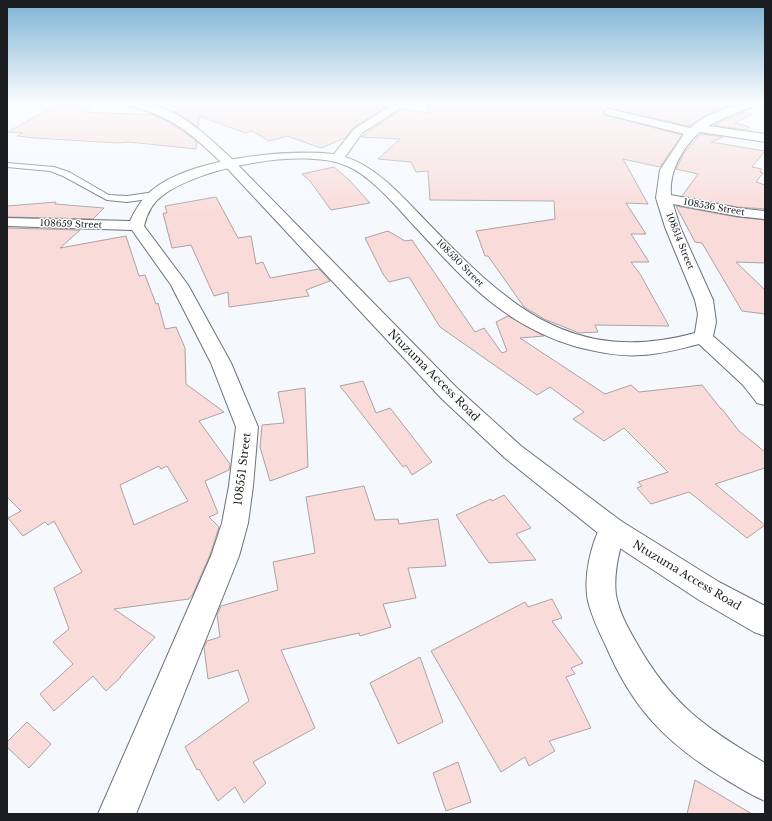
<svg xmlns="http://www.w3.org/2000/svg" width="772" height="821" font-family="'Libre Baskerville',serif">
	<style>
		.building { fill: #f9dbd9; stroke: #ada2a2; fill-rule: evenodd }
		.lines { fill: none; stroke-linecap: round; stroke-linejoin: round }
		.service-casing { stroke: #6d7279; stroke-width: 2 }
		.minor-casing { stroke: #6d7279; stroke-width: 2 }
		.tertiary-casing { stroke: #6d7279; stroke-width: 2 }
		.service { fill: #fff; fill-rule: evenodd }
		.minor { fill: #fff; fill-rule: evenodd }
		.tertiary { fill: #fff; fill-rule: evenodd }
		.labels { text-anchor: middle; stroke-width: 3; stroke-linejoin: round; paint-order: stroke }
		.far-street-label { font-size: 9px; fill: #1b1d20; stroke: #fff }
		.street-label { font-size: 11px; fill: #1b1d20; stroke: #fff }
	</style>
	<rect width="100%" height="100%" fill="#f5f8fd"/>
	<path class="building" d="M 169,103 L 379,103 L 380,106 L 386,107 L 353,128 L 345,138 L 321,148 L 287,136 L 269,141 L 252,131 L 245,133 L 199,116 L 198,127 L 174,111 L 181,110 L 168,105 Z
		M 426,103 L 717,103 L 728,106 L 704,116 L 690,126 L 609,108 L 603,112 L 605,115 L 682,135 L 660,167 L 623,159 L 648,204 L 626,203 L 646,234 L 631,234 L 649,262 L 631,262 L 640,274 L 669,326 L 595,325 L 598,332 L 579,333 L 544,319 L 524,307 L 488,256 L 485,256 L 476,231 L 555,219 L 554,201 L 430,200 L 428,171 L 416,172 L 411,162 L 378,159 L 400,139 L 361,137 L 401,109 L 430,113 Z
		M 56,105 L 93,106 L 83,112 L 153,115 L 169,122 L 191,137 L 197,142 L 196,149 L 129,142 L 118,143 L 34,138 L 35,138 L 17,136 L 23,133 L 8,132 Z
		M 744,112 L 752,114 L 735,123 L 750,127 L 744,130 L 713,125 Z
		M 701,134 L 723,137 L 711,142 L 765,151 L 752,167 L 762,169 L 760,172 L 763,173 L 756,182 L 765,185 L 765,209 L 737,207 L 682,196 L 698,174 L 676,169 L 684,153 Z
		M 334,167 L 349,180 L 370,203 L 331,210 L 310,181 L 302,174 Z
		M 216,197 L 238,238 L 251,236 L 256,264 L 263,262 L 270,278 L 319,269 L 330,281 L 306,290 L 309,296 L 229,307 L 228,292 L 214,296 L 191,245 L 172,248 L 163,213 L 167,213 L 165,206 Z
		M 56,202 L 55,204 L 104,208 L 93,219 L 7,217 L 7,206 Z
		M 676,206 L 737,217 L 765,220 L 765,263 L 736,262 L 765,290 L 765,314 L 742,311 L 702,243 L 695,242 Z
		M 7,228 L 80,230 L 60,248 L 126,236 L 139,276 L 145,275 L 156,304 L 158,303 L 165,329 L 176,327 L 185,348 L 186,384 L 224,412 L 199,421 L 230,464 L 229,470 L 205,481 L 218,513 L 209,517 L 219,527 L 210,555 L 193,594 L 189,599 L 114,609 L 155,637 L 120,677 L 121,677 L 106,691 L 93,676 L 54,711 L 40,694 L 73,664 L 53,642 L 69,629 L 54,588 L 82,572 L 54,521 L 48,525 L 45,522 L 23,536 L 8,518 L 21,511 L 7,497 ZM 159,466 L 161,469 L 167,466 L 188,501 L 134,525 L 120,485 Z
		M 388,231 L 405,241 L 412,240 L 475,332 L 484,328 L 502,353 L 507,351 L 496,322 L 508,316 L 544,336 L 520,338 L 605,394 L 631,385 L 639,392 L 702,385 L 721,409 L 722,409 L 739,431 L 765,452 L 765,468 L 715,484 L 765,525 L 747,538 L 689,492 L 651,504 L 637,488 L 642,486 L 638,482 L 668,472 L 624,428 L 604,441 L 573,419 L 584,412 L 550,387 L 537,395 L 440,327 L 409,277 L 389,282 L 383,274 L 365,238 Z
		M 363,381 L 376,413 L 390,408 L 432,462 L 412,475 L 406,465 L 403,467 L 340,386 Z
		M 305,388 L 308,467 L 270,481 L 260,447 L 262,425 L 284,423 L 278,392 Z
		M 364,486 L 375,520 L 398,519 L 399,524 L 438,519 L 446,566 L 408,568 L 416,598 L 383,604 L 391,627 L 360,636 L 359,633 L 281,650 L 315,728 L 253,762 L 266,783 L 244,803 L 235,787 L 218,801 L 199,769 L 197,770 L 185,747 L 249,701 L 238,670 L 208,679 L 204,647 L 207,641 L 220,637 L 217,615 L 221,606 L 278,590 L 273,562 L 315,553 L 306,497 Z
		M 504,495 L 531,528 L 516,534 L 536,560 L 489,563 L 456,515 L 491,499 L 492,501 Z
		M 552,599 L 562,618 L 552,621 L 583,663 L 571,668 L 575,674 L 566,677 L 591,728 L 549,741 L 555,751 L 529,766 L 525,757 L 501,772 L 431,651 L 525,602 L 528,607 Z
		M 420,657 L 443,722 L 398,744 L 370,683 Z
		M 27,722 L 51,744 L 29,768 L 7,747 L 7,742 Z
		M 458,762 L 471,802 L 446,811 L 433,773 Z
		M 695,780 L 752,814 L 687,814 Z"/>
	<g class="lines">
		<g class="service-casing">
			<path id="service" d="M 7,163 L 54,167 L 69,172 L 109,195 L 127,196 L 155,192 L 159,195 L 155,198 L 127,202 L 107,200 L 63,176 L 50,171 L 7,167 Z"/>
		</g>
		<g class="minor-casing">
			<path id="minor" d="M 391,103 L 401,103 L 401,106 L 398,110 L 362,133 L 345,157 C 377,167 402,196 425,220 C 505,303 570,367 695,333 L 698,314 L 695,300 L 665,227 L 656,198 L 660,170 L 684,134 L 605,114 L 604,112 L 609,109 L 690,128 C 708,113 734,103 758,103 L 757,105 L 726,117 L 708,126 L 765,134 L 765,142 L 700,132 C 682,148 669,171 671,195 L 737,208 L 765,211 L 765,219 L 737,216 L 673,204 L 680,227 L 713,300 L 716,322 L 713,336 L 757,375 L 765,384 L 765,405 L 757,403 L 743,385 L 699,344 C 680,349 661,354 642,355 C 620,357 598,352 577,347 C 506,326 468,284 419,231 C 400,211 372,176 347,166 C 305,147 198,167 162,196 C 152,203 147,214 144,226 L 188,285 L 231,363 L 258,427 L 253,486 L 248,523 L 239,556 L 136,814 L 98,814 L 211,556 L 222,523 L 229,486 L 236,427 L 211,363 L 171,285 L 132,230 L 7,226 L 7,218 L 130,221 C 135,210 142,199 151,191 C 190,158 285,149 334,154 L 354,129 L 390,106 Z
				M 612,518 L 621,521 L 625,529 C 620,550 613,572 616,595 C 619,612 628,628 636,642 C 671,704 705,728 765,763 L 765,801 C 749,794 735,785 720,776 C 664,741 632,707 606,646 C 599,632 592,617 588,601 C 583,576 591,544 603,521 Z"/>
		</g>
		<g class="tertiary-casing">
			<path id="tertiary" d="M 125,103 C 169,97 205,134 234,161 L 457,388 L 521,446 L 621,521 L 719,582 L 765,606 L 765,636 L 754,632 L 699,600 L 603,537 L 505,458 L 441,398 L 226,167 C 191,133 174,117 126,105 Z"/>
		</g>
		<use href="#service" class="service"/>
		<use href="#minor" class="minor"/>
		<use href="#tertiary" class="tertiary"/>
	</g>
	<linearGradient id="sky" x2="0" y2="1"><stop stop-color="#7cb3d4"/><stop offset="0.47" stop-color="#fafcfe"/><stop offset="1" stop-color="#fafcfe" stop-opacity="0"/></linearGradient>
	<rect width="772" height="218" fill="url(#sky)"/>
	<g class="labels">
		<g class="far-street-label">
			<text transform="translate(714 207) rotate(10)" y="3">108536 Street</text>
			<text transform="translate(71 224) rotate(2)" y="3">108659 Street</text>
			<text transform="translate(680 241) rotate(68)" y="3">108514 Street</text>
			<text transform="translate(460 263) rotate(45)" y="3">108530 Street</text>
		</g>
		<g class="street-label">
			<text transform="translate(434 375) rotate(45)" y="4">Ntuzuma Access Road</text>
			<text transform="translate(242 469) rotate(-83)" y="4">108551 Street</text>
			<text transform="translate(687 575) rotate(31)" y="4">Ntuzuma Access Road</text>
		</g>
	</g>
	<rect width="772" height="821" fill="none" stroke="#1b1d20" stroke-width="16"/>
</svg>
